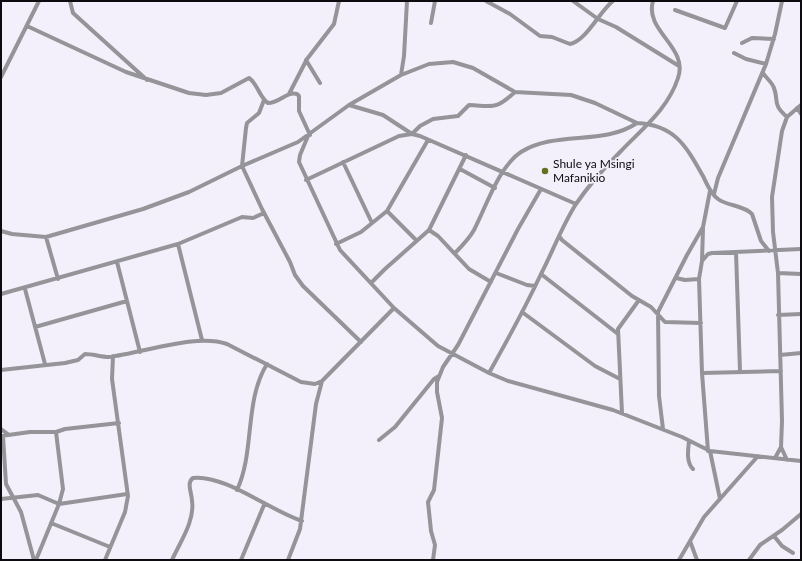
<svg xmlns="http://www.w3.org/2000/svg" width="802" height="561" font-family="Lato,sans-serif">
	<style>
		.lines { fill: none; stroke-linecap: round; stroke-linejoin: round }
		.street { stroke: #959498; stroke-width: 4 }
		.poi-dot { fill: #62711d; stroke: #f3f0fb; stroke-width: 1.5 }
		.labels { text-anchor: middle; stroke-width: 3.5; stroke-linejoin: round; paint-order: stroke }
		.poi-label { font-size: 12px; fill: #0d0b0f; stroke: #f3f0fb; text-anchor: start }
	</style>
	<rect width="100%" height="100%" fill="#f3f0fb"/>
	<g class="lines">
		<path class="street" d="M 70,1 L 73,13 L 147,80
			M 486,1 L 510,14 L 540,36 L 552,37 L 570,44 C 587,40 599,12 613,1
			M 573,1 L 598,19 L 616,27 L 679,66
			M 675,10 L 725,28 L 737,1
			M 431,23 L 435,1
			M 27,26 L 126,72 L 189,93 L 206,95 L 221,93 L 249,78 C 258,84 259,97 268,103 C 280,103 286,91 297,94 L 299,96 L 299,111 L 310,135
			M 742,43 L 752,38 L 774,39
			M 734,53 L 746,59 L 766,64
			M 306,60 L 320,83
			M 763,73 C 766,78 772,82 774,88 C 779,102 772,104 787,117
			M 401,75 L 429,64 L 453,62 L 473,68 L 515,92 L 571,95 L 595,103 L 637,123
			M 1,77 L 39,1
			M 289,94 L 307,59 L 334,24 L 339,1
			M 264,100 L 259,113 L 247,123 L 246,128 L 242,166 L 262,209 L 290,262 L 295,275 L 303,286 L 361,342
			M 349,105 L 383,115 L 412,134 L 420,126 L 433,119 L 458,116 L 469,105 C 494,106 495,110 515,92
			M 797,108 L 801,114
			M 308,136 L 300,155 L 299,162 L 340,250 L 394,308 L 438,346 L 489,373 L 508,381 L 613,410 L 682,437 L 710,451 L 801,461
			M 343,162 L 372,223
			M 460,169 L 495,188
			M 306,180 L 399,136 L 412,134 L 420,136 L 576,204
			M 714,194 L 718,178 L 766,64 L 775,34 L 782,1
			M 387,211 L 428,140
			M 703,228 L 702,261 L 699,279 L 702,373 L 708,451
			M 429,230 L 466,155
			M 1,231 L 12,234 L 46,237 L 143,209 L 189,192 L 242,166 L 298,142 L 349,105 L 401,75 L 404,56 L 407,1
			M 559,236 L 562,240 L 632,296 L 651,307 L 665,322 L 701,323
			M 46,237 L 58,279
			M 178,244 L 202,340
			M 336,244 L 361,232 L 387,211 L 416,240
			M 736,252 L 740,371
			M 455,253 C 462,246 469,239 474,230 C 486,207 499,166 521,152 C 556,130 603,146 637,123 C 675,125 686,146 703,176 C 707,184 710,193 718,199 C 727,206 744,205 752,214 L 761,241 L 769,251
			M 702,261 L 708,254 L 712,253 L 801,249
			M 117,262 L 140,352
			M 496,273 L 527,285 L 535,286
			M 778,273 L 801,274
			M 541,274 L 618,334
			M 676,278 L 685,280 L 699,279
			M 371,283 L 385,269 L 429,230 L 438,236 L 469,269 L 491,282
			M 25,289 L 45,364
			M 1,294 L 178,244 L 242,217 L 253,218 L 264,213
			M 522,312 L 595,366 L 620,379
			M 778,315 L 801,314
			M 35,327 L 127,301
			M 780,355 L 801,353
			M 1,370 L 65,363 L 78,360 L 85,354 C 93,354 101,357 109,357 C 143,353 196,333 227,344 L 301,382 L 315,384 L 322,381 L 394,308
			M 489,373 C 507,341 525,308 541,274 C 553,251 562,226 576,204 C 589,185 605,167 621,151 C 643,128 668,109 678,78 C 689,47 644,31 653,1
			M 702,373 L 781,371
			M 622,413 L 618,329 L 639,300
			M 1,429 L 9,435
			M 663,429 L 659,396 L 658,312 L 687,255 L 703,227 L 710,191
			M 1,436 L 30,432 L 56,432 L 65,429 L 119,423
			M 3,436 L 6,484 L 21,512 L 34,560
			M 379,440 L 395,427 L 434,379 L 439,376
			M 689,441 C 688,450 686,462 693,469
			M 781,447 L 787,460
			M 710,451 L 720,499
			M 775,458 L 781,447 L 782,421 L 778,273 L 773,232 L 772,197 L 782,131 L 787,117 L 801,105
			M 237,490 C 255,452 244,401 267,364
			M 1,499 L 38,495 L 59,504 L 127,494
			M 51,523 L 110,547
			M 774,536 L 782,546 L 793,553
			M 690,541 L 697,560
			M 36,560 L 59,504 L 63,489 L 56,432
			M 105,560 L 125,512 L 128,496 L 112,379 L 113,356
			M 172,560 C 180,542 195,521 192,501 C 192,493 186,483 193,478 C 224,474 271,511 302,521
			M 241,560 L 264,505
			M 288,560 L 300,529 L 316,404 L 322,381
			M 433,560 L 435,545 L 431,531 L 428,502 L 434,490 L 442,418 L 437,392 L 437,382 L 443,367 L 458,345 L 518,229 L 541,189
			M 679,560 L 704,517 L 758,456
			M 749,560 L 760,545 L 782,530 L 801,514"/>
	</g>
	<circle class="poi-dot" cx="545" cy="171" r="4"/>
	<g class="labels">
		<g class="poi-label">
			<text x="553" y="168">Shule ya Msingi<tspan x="553" dy="14">Mafanikio</tspan></text>
		</g>
	</g>
	<rect width="802" height="561" fill="none" stroke="#0d0b0f" stroke-width="4"/>
</svg>
